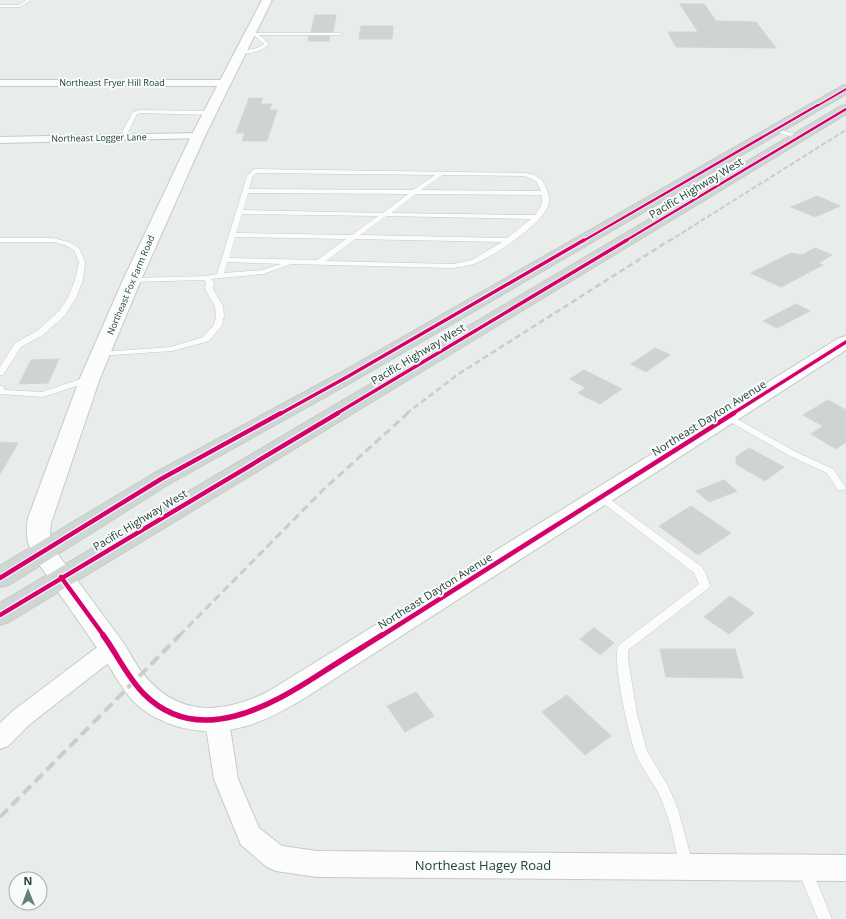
<svg xmlns="http://www.w3.org/2000/svg" width="846" height="919" font-family="'Open Sans',sans-serif">
	<style>
		.building { fill: #cfd4d2; stroke: #d1d6d4 }
		.lines { fill: none; stroke-linecap: round; stroke-linejoin: round }
		.lane-casing { stroke: #c5cac8; stroke-width: 1 }
		.street-casing { stroke: #c5cac8; stroke-width: 2 }
		.secondary-casing { stroke: #c3cbc8; stroke-width: 2 }
		.primary-casing { stroke: #c3ccc9; stroke-width: 2 }
		.lane { fill: #fcfcfc; fill-rule: evenodd }
		.street { fill: #fcfcfc; fill-rule: evenodd }
		.secondary { fill: #fcfcfc; fill-rule: evenodd }
		.primary { fill: #cfd7d5; fill-rule: evenodd }
		.rail-far3 { stroke: #c9cdcc; stroke-width: 2; stroke-dasharray: 5 2.5; stroke-linecap: butt }
		.rail-far2 { stroke: #c9cdcc; stroke-width: 2.5; stroke-dasharray: 6 3.5; stroke-linecap: butt }
		.rail-far1 { stroke: #c9cdcc; stroke-width: 3; stroke-dasharray: 8 4.5; stroke-linecap: butt }
		.rail { stroke: #c9cdcc; stroke-width: 4; stroke-dasharray: 11 5.5; stroke-linecap: butt }
		.cycleway-far4-casing { stroke: #f7fbf9; stroke-width: 3.5 }
		.cycleway-far3-casing { stroke: #f7fbf9; stroke-width: 4 }
		.cycleway-far2-casing { stroke: #f7fbf9; stroke-width: 5.5 }
		.cycleway-far1-casing { stroke: #f7fbf9; stroke-width: 7 }
		.cycleway-casing { stroke: #f7fbf9; stroke-width: 8 }
		.cycleway-far4 { stroke: #d6006c; stroke-width: 2 }
		.cycleway-far3 { stroke: #d6006c; stroke-width: 2.5 }
		.cycleway-far2 { stroke: #d6006c; stroke-width: 3.5 }
		.cycleway-far1 { stroke: #d6006c; stroke-width: 4.5 }
		.cycleway { stroke: #d6006c; stroke-width: 5.5 }
		.labels { text-anchor: middle; stroke-width: 4; stroke-linejoin: round; paint-order: stroke }
		.far-street-label { font-size: 9px; fill: #24423a; stroke: #f7fbf9 }
		.street-label { font-size: 11px; fill: #24423a; stroke: #f7fbf9 }
		.near-street-label { font-size: 13px; fill: #24423a; stroke: #f7fbf9 }
	</style>
	<rect width="100%" height="100%" fill="#e8edeb"/>
	<path class="building" d="M 680,4 L 704,4 L 716,21 L 756,22 L 776,48 L 676,47 L 668,32 L 698,32 Z
		M 315,15 L 336,15 L 333,32 L 311,32 Z
		M 361,26 L 393,26 L 392,39 L 359,39 Z
		M 309,36 L 330,36 L 329,41 L 308,41 Z
		M 249,98 L 263,98 L 260,104 L 272,104 L 269,110 L 277,110 L 267,141 L 242,141 L 245,133 L 236,133 Z
		M 817,196 L 840,206 L 815,217 L 791,207 Z
		M 815,248 L 832,255 L 818,263 L 823,265 L 781,287 L 751,273 L 791,253 L 802,255 Z
		M 796,304 L 810,311 L 777,328 L 763,321 Z
		M 655,348 L 670,355 L 646,372 L 631,364 Z
		M 59,359 L 48,383 L 19,384 L 31,360 Z
		M 584,370 L 622,389 L 600,404 L 578,393 L 586,388 L 570,379 Z
		M 828,400 L 846,410 L 846,442 L 836,449 L 811,434 L 823,426 L 803,415 Z
		M 0,442 L 18,443 L 0,474 Z
		M 749,448 L 784,467 L 765,481 L 736,464 L 736,457 Z
		M 724,480 L 737,491 L 709,502 L 696,491 Z
		M 691,506 L 731,533 L 698,555 L 659,526 Z
		M 730,596 L 754,613 L 729,634 L 704,617 Z
		M 594,628 L 614,643 L 600,655 L 580,639 Z
		M 660,649 L 735,649 L 743,678 L 666,677 Z
		M 416,692 L 434,716 L 405,732 L 387,706 Z
		M 567,695 L 611,736 L 585,755 L 542,712 Z"/>
	<g class="lines">
		<g class="lane-casing">
			<path id="lane" d="M 26,0 L 31,0 L 20,7 L 0,7 L 0,5 L 19,5 Z
				M 250,33 L 341,33 L 343,34 L 341,35 L 259,35 L 269,44 C 262,52 249,54 238,54 L 238,52 L 257,48 L 264,44 L 254,35 L 248,35 Z
				M 139,110 L 210,111 L 213,113 L 210,115 L 141,113 L 137,114 L 128,132 L 133,138 L 128,139 L 122,132 L 133,112 Z
				M 775,128 L 801,136 L 802,137 L 799,139 L 773,131 L 772,130 Z
				M 254,169 L 525,173 C 535,174 543,178 546,188 C 548,192 550,198 549,203 C 543,225 495,255 474,264 C 467,266 460,267 453,268 L 290,264 L 289,265 L 263,274 L 211,279 L 214,282 L 213,289 L 223,306 L 224,316 L 222,325 L 209,341 L 172,351 L 98,356 L 97,354 L 98,352 L 101,352 L 171,347 L 203,337 L 214,325 L 216,316 L 215,306 L 205,289 L 206,282 L 204,280 L 132,282 L 128,280 L 132,278 L 206,276 L 217,274 L 247,176 ZM 256,173 L 435,175 L 413,190 L 249,189 L 253,176 ZM 442,175 L 525,176 L 536,181 L 541,191 L 421,190 ZM 248,193 L 408,194 L 383,213 L 243,210 ZM 416,194 L 542,195 C 543,203 540,209 535,215 L 391,213 ZM 242,214 L 378,216 L 352,235 L 236,233 ZM 386,216 L 531,219 L 507,238 L 360,235 ZM 235,237 L 346,239 L 317,260 L 229,258 ZM 355,239 L 502,242 L 472,260 L 453,264 L 326,261 ZM 227,262 L 281,264 L 262,270 L 224,273 Z
				M 0,238 L 53,238 L 69,242 L 79,248 L 85,262 L 83,280 L 76,298 L 65,315 L 43,335 L 21,347 L 3,375 L 0,375 L 0,367 L 15,343 L 37,331 L 59,311 L 68,298 L 75,280 L 79,262 L 74,250 L 65,245 L 53,242 L 0,242 Z
				M 86,377 L 89,377 L 93,379 L 92,381 L 43,397 L 0,394 L 0,386 L 3,386 L 5,390 L 42,392 Z
				M 728,414 L 796,452 L 833,469 L 846,488 L 844,490 L 838,490 L 827,473 L 790,456 L 725,419 L 724,417 L 725,415 Z
				M 601,494 L 604,495 L 702,567 L 706,574 L 710,585 L 709,588 L 628,650 L 628,659 L 637,714 L 647,751 L 668,786 L 678,809 L 693,865 L 691,870 L 686,871 L 681,870 L 679,865 C 675,846 672,827 665,809 C 659,788 643,772 635,752 C 629,735 611,659 619,645 L 699,584 L 694,573 L 598,499 L 596,497 L 598,495 Z
				M 805,864 L 810,865 L 832,919 L 818,919 L 798,870 L 800,865 Z"/>
		</g>
		<g class="street-casing">
			<path id="street" d="M 0,80 L 225,80 L 230,83 L 225,86 L 0,86 Z
				M 198,133 L 202,134 L 204,136 L 202,138 L 0,143 L 0,137 Z
				M 112,639 L 120,642 L 123,648 L 120,654 L 30,724 L 8,746 L 0,749 L 0,723 L 14,710 L 104,642 Z
				M 217,711 L 225,714 L 229,721 L 238,779 L 259,828 L 282,846 L 317,851 L 846,855 L 846,881 L 317,877 L 276,871 L 267,867 L 241,845 L 214,779 L 205,721 L 209,714 Z"/>
		</g>
		<g class="secondary-casing">
			<path id="secondary" d="M 262,0 L 272,0 L 205,136 L 141,280 L 100,378 L 51,523 L 50,535 L 54,549 C 76,579 98,608 120,638 C 128,649 134,662 143,674 C 178,717 222,715 269,691 L 839,338 L 846,336 L 846,350 L 300,701 C 258,726 218,741 170,724 C 157,719 144,712 134,702 C 120,687 112,669 100,652 C 78,620 56,589 34,557 C 27,544 25,532 28,518 L 80,378 L 123,280 L 191,136 Z"/>
		</g>
		<g class="primary-casing">
			<path id="primary" d="M 846,85 L 846,94 L 354,381 L 169,484 L 9,585 L 0,587 L 0,566 L 153,474 L 340,373 L 842,86 Z
				M 846,105 L 846,114 L 9,622 L 0,625 L 0,603 L 841,106 Z"/>
		</g>
		<use href="#lane" class="lane"/>
		<use href="#street" class="street"/>
		<use href="#secondary" class="secondary"/>
		<use href="#primary" class="primary"/>
		<path class="rail-far3" d="M 669,241 L 846,130"/>
		<path class="rail-far2" d="M 406,414 L 457,375 L 670,240"/>
		<path class="rail-far1" d="M 179,636 L 323,490 L 408,413"/>
		<path class="rail" d="M 0,817 L 180,635"/>
		<g class="cycleway-far4-casing">
			<path id="cycleway-far4" d="M 817,106 L 846,89"/>
		</g>
		<g class="cycleway-far3-casing">
			<path id="cycleway-far3" d="M 583,241 L 818,105
				M 625,241 L 846,109"/>
		</g>
		<g class="cycleway-far2-casing">
			<path id="cycleway-far2" d="M 280,414 L 347,377 L 584,240
				M 336,414 L 627,240
				M 732,414 L 846,342"/>
		</g>
		<g class="cycleway-far1-casing">
			<path id="cycleway-far1" d="M 61,577 L 104,636
				M 0,578 L 161,479 L 281,413
				M 0,615 L 338,413
				M 381,636 L 734,413"/>
		</g>
		<g class="cycleway-casing">
			<path id="cycleway" d="M 103,635 C 117,654 127,677 144,694 C 199,749 272,705 323,672 C 343,659 363,647 382,635"/>
		</g>
		<use href="#cycleway-far4" class="cycleway-far4"/>
		<use href="#cycleway-far3" class="cycleway-far3"/>
		<use href="#cycleway-far2" class="cycleway-far2"/>
		<use href="#cycleway-far1" class="cycleway-far1"/>
		<use href="#cycleway" class="cycleway"/>
	</g>
	<g class="labels">
		<g class="far-street-label">
			<text x="112" y="86">Northeast Fryer Hill Road</text>
			<text transform="translate(99 138) rotate(-1)" y="3">Northeast Logger Lane</text>
			<text transform="translate(131 285) rotate(-67)" y="3">Northeast Fox Farm Road</text>
		</g>
		<g class="street-label">
			<text transform="translate(696 188) rotate(-31)" y="4">Pacific Highway West</text>
			<text transform="translate(418 354) rotate(-31)" y="4">Pacific Highway West</text>
			<text transform="translate(709 418) rotate(-32)" y="4">Northeast Dayton Avenue</text>
			<text transform="translate(140 520) rotate(-31)" y="4">Pacific Highway West</text>
			<text transform="translate(435 591) rotate(-32)" y="4">Northeast Dayton Avenue</text>
		</g>
		<g class="near-street-label">
			<text x="483" y="870">Northeast Hagey Road</text>
		</g>
	</g>
	<g transform="translate(28 891) rotate(359)"><circle r="19" fill="#f7fbf9" stroke="#a3b1ad"/>
	<path d="M0-3L7 15L0 10L-7 15Z" fill="#697e78"/>
	<text y="-6" font-size="11" font-weight="bold" text-anchor="middle" fill="#24423a">N</text>
	</g>
</svg>
